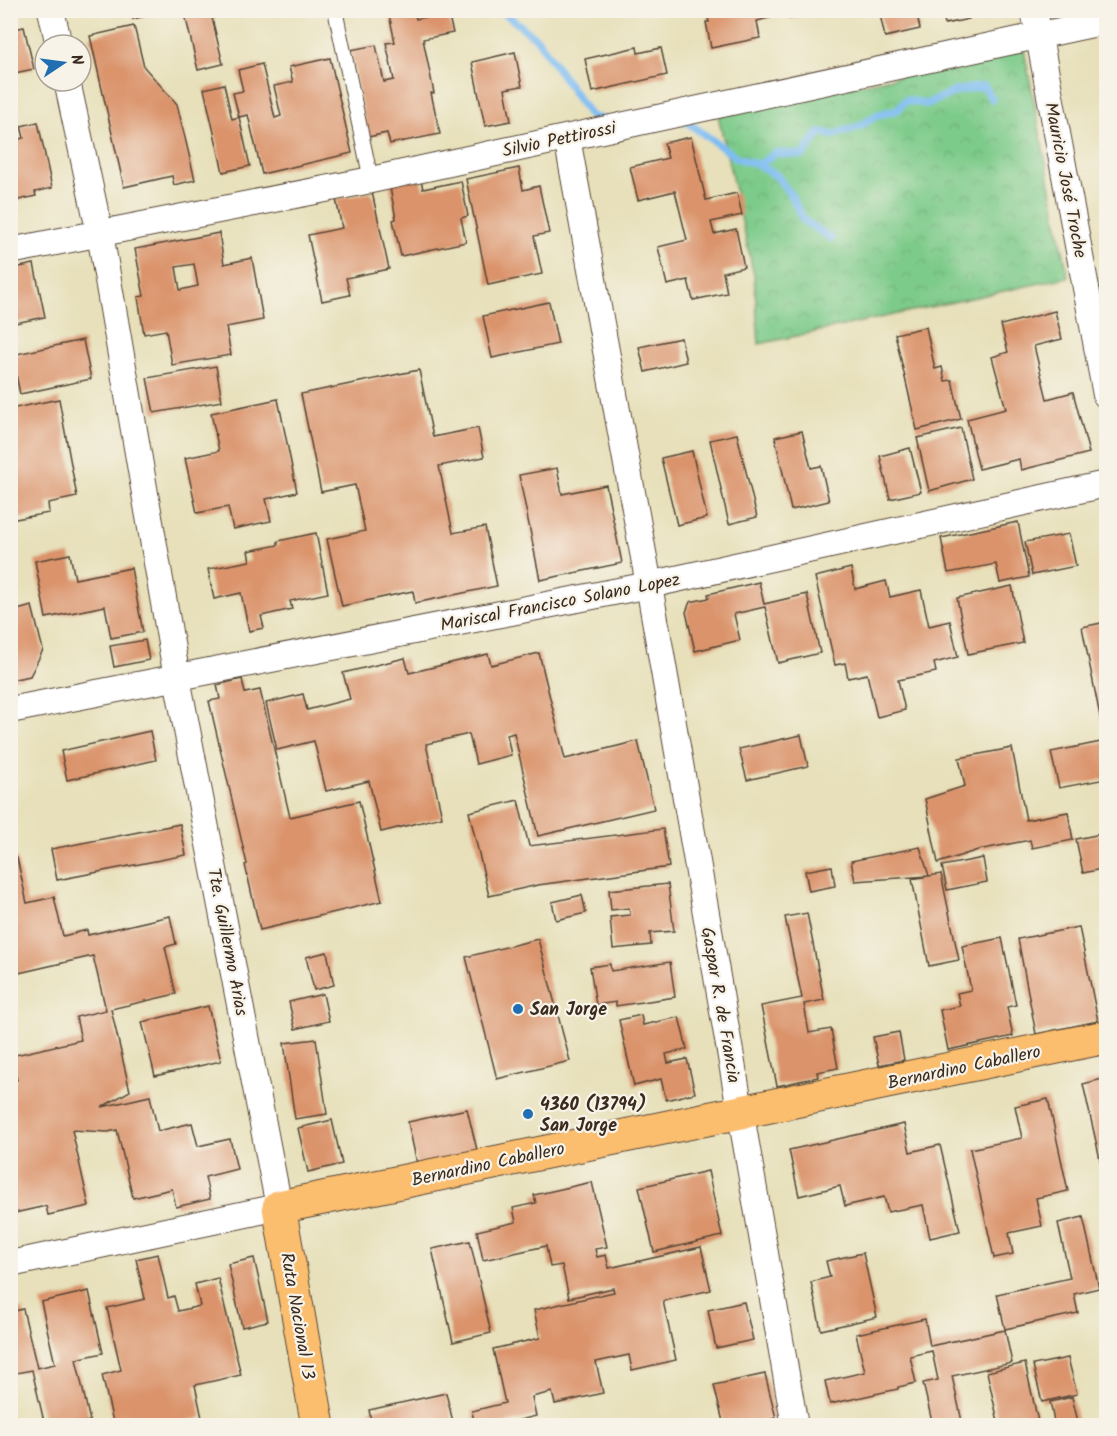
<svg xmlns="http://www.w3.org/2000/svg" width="1117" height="1436" font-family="Kalam,sans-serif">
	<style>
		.park { fill: url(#park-crowns); stroke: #5c7a54; stroke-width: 1.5 }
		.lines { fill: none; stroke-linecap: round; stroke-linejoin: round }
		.stream { stroke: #7ebdf2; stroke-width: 8 }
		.building { fill: #da936a; fill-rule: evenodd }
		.lane-casing { stroke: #554535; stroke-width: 16 }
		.street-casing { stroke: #554535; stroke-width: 28 }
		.highway-casing { stroke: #554535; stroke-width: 35 }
		.lane { stroke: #fff; stroke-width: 14 }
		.street { stroke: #fff; stroke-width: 26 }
		.highway { stroke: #fbbd6e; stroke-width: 33 }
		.poi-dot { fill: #1f6fb2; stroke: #f7f3e8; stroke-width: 2 }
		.labels { text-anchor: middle; stroke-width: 4.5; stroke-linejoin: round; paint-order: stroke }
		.street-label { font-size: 18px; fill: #3b2a1e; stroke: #f7f3e8 }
		.poi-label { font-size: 18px; font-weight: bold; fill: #3b2a1e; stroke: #f7f3e8; text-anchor: start }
	</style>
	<defs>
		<pattern id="park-crowns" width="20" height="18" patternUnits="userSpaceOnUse" patternTransform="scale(1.5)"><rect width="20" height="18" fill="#7dcb8a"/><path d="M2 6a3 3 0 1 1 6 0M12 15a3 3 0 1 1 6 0" fill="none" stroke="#6dae77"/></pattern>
	</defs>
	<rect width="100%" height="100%" fill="#f7f3e8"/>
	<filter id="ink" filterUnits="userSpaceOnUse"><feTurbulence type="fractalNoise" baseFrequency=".0167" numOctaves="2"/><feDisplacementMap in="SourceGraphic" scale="12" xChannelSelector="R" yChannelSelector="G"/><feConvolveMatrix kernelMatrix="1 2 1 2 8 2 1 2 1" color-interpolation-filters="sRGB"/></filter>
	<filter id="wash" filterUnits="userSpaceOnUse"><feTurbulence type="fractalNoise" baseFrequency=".008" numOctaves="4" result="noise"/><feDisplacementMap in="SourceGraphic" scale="24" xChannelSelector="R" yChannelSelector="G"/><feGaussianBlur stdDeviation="1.35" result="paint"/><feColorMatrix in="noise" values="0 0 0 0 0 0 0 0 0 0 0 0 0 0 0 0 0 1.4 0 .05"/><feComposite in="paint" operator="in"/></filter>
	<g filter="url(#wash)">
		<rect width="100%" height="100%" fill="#e7e0ba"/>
		<path class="park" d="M 1024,50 L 1068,277 L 759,344 L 754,275 L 718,115 Z"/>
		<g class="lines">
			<path class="stream" d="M 501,10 L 538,40 L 590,116 L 609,121
				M 680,120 L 683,119 L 737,158 L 759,165 L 775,153 L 803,155 L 820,132 L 834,135 L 862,125 L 877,115 L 897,110 L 906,100 L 927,104 L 956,91 L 984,86 L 992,99
				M 759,165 L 777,176 L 792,197 L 803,220 L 831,238"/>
		</g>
		<g id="blocks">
			<path class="building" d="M 131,10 L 165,10 L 166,11 L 133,19 Z
				M 184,10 L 233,10 L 233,13 L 212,18 L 223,64 L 198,70 Z
				M 388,10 L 414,10 L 416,19 L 448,13 L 453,33 L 423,39 L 434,93 L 431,93 L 440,134 L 390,144 L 387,133 L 368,137 L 350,50 L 376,45 L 384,82 L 394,80 L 386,43 L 395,42 Z
				M 706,10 L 741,10 L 742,14 L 754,10 L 819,10 L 820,13 L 790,19 L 788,13 L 757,21 L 760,38 L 711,48 L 706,22 L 709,22 Z
				M 879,10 L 916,10 L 920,29 L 885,37 Z
				M 942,10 L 967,10 L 969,19 L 945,24 Z
				M 134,26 L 144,67 L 177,104 L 195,180 L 174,185 L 172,176 L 124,187 L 90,36 Z
				M 24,27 L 34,69 L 10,74 L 10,30 Z
				M 637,47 L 638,53 L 661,48 L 667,75 L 592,92 L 585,59 Z
				M 515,52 L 522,86 L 505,89 L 511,121 L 485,126 L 472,62 Z
				M 330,58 L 352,153 L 262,174 L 248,115 L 239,117 L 233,93 L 243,91 L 238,70 L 262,64 L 275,118 L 281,116 L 274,86 L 293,82 L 289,67 Z
				M 224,84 L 232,119 L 239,117 L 250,166 L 223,172 L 204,89 Z
				M 38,122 L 52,188 L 35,192 L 36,196 L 14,201 L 10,186 L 10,141 L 24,138 L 21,126 Z
				M 691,137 L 706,200 L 737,193 L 742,215 L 711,222 L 714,234 L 736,229 L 744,267 L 723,272 L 727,293 L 693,300 L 688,280 L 667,285 L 658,247 L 687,240 L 675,191 L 638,200 L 630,167 L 668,158 L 664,143 Z
				M 519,168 L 523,190 L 539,186 L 549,233 L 534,236 L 542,274 L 488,285 L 466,179 Z
				M 419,171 L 423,189 L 461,181 L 468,216 L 461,218 L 466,242 L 401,256 L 393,220 L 396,219 L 388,177 Z
				M 372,192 L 389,269 L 346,278 L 350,295 L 322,301 L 308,235 L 342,228 L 336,199 Z
				M 219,233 L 224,264 L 252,258 L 263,320 L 226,327 L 231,355 L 172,365 L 166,330 L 144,334 L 138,297 L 144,296 L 135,249 ZM 194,264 L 198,286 L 180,290 L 176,267 Z
				M 34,264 L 45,317 L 10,324 L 10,269 Z
				M 549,302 L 558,344 L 492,358 L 483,316 Z
				M 1055,311 L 1062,339 L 1034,346 L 1047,399 L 1073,392 L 1089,453 L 1021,470 L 1019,459 L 979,469 L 967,419 L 1006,409 L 992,357 L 1008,352 L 1001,325 Z
				M 926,327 L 935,369 L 942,367 L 945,381 L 952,380 L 961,419 L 917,430 L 895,334 Z
				M 681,338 L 686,362 L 645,372 L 639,347 Z
				M 83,340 L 91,379 L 20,394 L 12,355 Z
				M 216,366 L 222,401 L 154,413 L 147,378 Z
				M 419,370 L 433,437 L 478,428 L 484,457 L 439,466 L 453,533 L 485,527 L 497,586 L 415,603 L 413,591 L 342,606 L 327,539 L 365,531 L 355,485 L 321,492 L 301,394 Z
				M 59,399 L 77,497 L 48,503 L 49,513 L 10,520 L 10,409 Z
				M 278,399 L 297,492 L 266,499 L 271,521 L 233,529 L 228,507 L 197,513 L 185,458 L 219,451 L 211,413 Z
				M 961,428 L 972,479 L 929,491 L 917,438 Z
				M 802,431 L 811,468 L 821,466 L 829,501 L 791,510 L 775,437 Z
				M 737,434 L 757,517 L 729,524 L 710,440 Z
				M 910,448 L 921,492 L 890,499 L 880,456 Z
				M 692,451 L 707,518 L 677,525 L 661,458 Z
				M 557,468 L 562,494 L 606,485 L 622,563 L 540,580 L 519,475 Z
				M 1018,522 L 1029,577 L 1000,583 L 996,564 L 948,573 L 941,538 Z
				M 316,533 L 328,593 L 290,601 L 292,609 L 261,616 L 264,628 L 249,631 L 241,593 L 214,599 L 208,569 L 250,561 L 248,551 L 278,545 L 278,541 Z
				M 1069,534 L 1076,566 L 1032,575 L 1025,542 Z
				M 70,554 L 75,579 L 131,568 L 143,632 L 111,638 L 105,606 L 46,618 L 35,561 Z
				M 851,568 L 855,589 L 886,581 L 890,597 L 921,590 L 929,626 L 950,621 L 958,657 L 934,663 L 936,672 L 898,680 L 905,710 L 877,717 L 867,674 L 848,678 L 845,663 L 835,665 L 815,577 Z
				M 759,582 L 764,604 L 807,594 L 820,653 L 778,663 L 765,607 L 734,614 L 740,640 L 695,651 L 686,612 L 690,602 L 709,598 L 708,594 Z
				M 1012,586 L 1023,643 L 968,654 L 957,598 Z
				M 32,606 L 43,650 L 30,676 L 10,680 L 10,612 Z
				M 1106,622 L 1106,725 L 1102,726 L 1082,627 Z
				M 145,640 L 149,660 L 114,667 L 110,646 Z
				M 539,653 L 565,759 L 638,741 L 654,809 L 538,836 L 514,733 L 507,735 L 511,755 L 476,764 L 469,734 L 426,744 L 442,817 L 381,832 L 369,781 L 326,791 L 314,741 L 277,750 L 266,703 L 303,694 L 307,710 L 350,699 L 343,673 L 405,658 L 409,673 L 488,654 L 491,665 Z
				M 242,679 L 245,693 L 260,690 L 290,817 L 359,801 L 382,901 L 260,930 L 245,865 L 247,864 L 209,701 L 220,699 L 217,685 Z
				M 150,731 L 156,760 L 67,780 L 61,751 Z
				M 801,735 L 808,766 L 747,780 L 739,749 Z
				M 1106,741 L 1106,779 L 1059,788 L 1051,752 Z
				M 1012,748 L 1026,820 L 1068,812 L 1073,840 L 1032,848 L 1030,840 L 978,850 L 938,863 L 925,799 L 965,786 L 959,758 Z
				M 518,800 L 529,846 L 663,829 L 669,867 L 538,885 L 489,896 L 469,812 Z
				M 180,824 L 186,855 L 57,880 L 51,849 Z
				M 1106,833 L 1106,868 L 1083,873 L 1076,839 Z
				M 920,847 L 929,876 L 941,874 L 959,960 L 929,966 L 912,879 L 929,876 L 855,881 L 851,861 Z
				M 17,858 L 27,903 L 54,897 L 63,936 L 87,930 L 88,935 L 170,916 L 176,944 L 165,947 L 176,994 L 111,1009 L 130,1091 L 102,1107 L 150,1096 L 158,1131 L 192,1123 L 198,1146 L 230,1139 L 237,1169 L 205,1177 L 210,1199 L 176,1207 L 172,1189 L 133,1198 L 117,1130 L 108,1132 L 72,1130 L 89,1206 L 48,1215 L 46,1206 L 10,1214 L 10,1082 L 17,1080 L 11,1056 L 81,1040 L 76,1017 L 106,1010 L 93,956 L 10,975 L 10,860 Z
				M 983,858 L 987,882 L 947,890 L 942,866 Z
				M 832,866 L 835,886 L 809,891 L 805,871 Z
				M 668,884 L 674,931 L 650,933 L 651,945 L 613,949 L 610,917 L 630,915 L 629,908 L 611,910 L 609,890 Z
				M 582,895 L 586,913 L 556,920 L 552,902 Z
				M 807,913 L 824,1000 L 804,1004 L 809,1033 L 831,1029 L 838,1068 L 817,1072 L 818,1077 L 777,1086 L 761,1006 L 802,998 L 785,917 Z
				M 1079,927 L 1098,1021 L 1036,1034 L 1018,939 Z
				M 1002,938 L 1016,1005 L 1007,1007 L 1013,1036 L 948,1050 L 940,1010 L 960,1006 L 957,993 L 971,990 L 962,946 Z
				M 538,939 L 570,1061 L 497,1079 L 466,957 Z
				M 327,952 L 334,985 L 314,990 L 306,957 Z
				M 670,962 L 675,997 L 616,1006 L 616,1002 L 596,1005 L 590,967 L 610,964 L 611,971 Z
				M 323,994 L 329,1021 L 295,1029 L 289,1002 Z
				M 208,1006 L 221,1061 L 155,1076 L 142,1022 Z
				M 641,1015 L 643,1025 L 679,1017 L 687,1049 L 666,1054 L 668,1063 L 687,1059 L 695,1093 L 666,1100 L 661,1079 L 634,1086 L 619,1020 Z
				M 899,1032 L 904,1060 L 879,1065 L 873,1037 Z
				M 316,1039 L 327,1114 L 295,1119 L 284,1043 Z
				M 1106,1078 L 1106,1167 L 1102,1168 L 1083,1084 Z
				M 1048,1099 L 1068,1191 L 1036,1198 L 1042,1226 L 1009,1233 L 1013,1254 L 994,1258 L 970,1149 L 1022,1138 L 1015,1106 Z
				M 467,1109 L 478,1154 L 418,1168 L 408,1122 Z
				M 332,1120 L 342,1164 L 308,1172 L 298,1128 Z
				M 904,1124 L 910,1152 L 940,1145 L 960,1231 L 930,1238 L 923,1205 L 888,1212 L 884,1197 L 845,1206 L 840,1186 L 799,1196 L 789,1150 Z
				M 708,1171 L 722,1236 L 654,1252 L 639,1187 Z
				M 592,1182 L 607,1247 L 595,1249 L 597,1257 L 606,1255 L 609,1268 L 701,1247 L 711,1290 L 663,1301 L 676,1360 L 632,1370 L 629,1355 L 596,1362 L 603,1393 L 555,1404 L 552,1392 L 532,1397 L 536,1416 L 496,1426 L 475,1426 L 472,1411 L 505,1403 L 493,1349 L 540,1338 L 534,1310 L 614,1292 L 613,1288 L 569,1298 L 562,1265 L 550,1267 L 546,1246 L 483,1260 L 477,1231 L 516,1222 L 513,1208 L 536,1203 L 534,1195 Z
				M 1083,1217 L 1099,1288 L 1074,1294 L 1078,1313 L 1005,1329 L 997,1294 L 1070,1278 L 1058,1223 Z
				M 470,1241 L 491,1333 L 453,1342 L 432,1249 Z
				M 863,1253 L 877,1317 L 821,1330 L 811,1282 L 830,1277 L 826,1261 Z
				M 158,1254 L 168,1298 L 174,1296 L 178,1311 L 200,1306 L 195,1284 L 218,1278 L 241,1375 L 195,1385 L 202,1418 L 168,1426 L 114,1426 L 102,1375 L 121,1370 L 107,1308 L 145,1299 L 136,1259 Z
				M 254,1258 L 268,1321 L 242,1327 L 228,1264 Z
				M 89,1291 L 103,1353 L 76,1359 L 90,1421 L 70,1426 L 45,1426 L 32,1370 L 10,1374 L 10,1312 L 23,1309 L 37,1368 L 55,1364 L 41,1302 Z
				M 744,1302 L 753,1340 L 716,1348 L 708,1310 Z
				M 925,1319 L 930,1346 L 1005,1330 L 1012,1363 L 952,1376 L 963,1426 L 933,1426 L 923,1383 L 938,1380 L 932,1351 L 910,1356 L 916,1383 L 898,1387 L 898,1389 L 830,1404 L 825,1381 L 865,1372 L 856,1334 Z
				M 1068,1358 L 1077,1394 L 1042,1402 L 1033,1365 Z
				M 1025,1363 L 1039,1426 L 999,1426 L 987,1372 Z
				M 765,1374 L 776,1418 L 744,1426 L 724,1426 L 714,1385 Z
				M 446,1393 L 454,1426 L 372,1426 L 369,1410 Z
				M 1072,1397 L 1079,1426 L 1055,1426 L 1050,1402 Z"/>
		</g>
	</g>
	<g filter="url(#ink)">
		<use href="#blocks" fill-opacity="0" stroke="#554535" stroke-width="1.5"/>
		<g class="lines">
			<g class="lane-casing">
				<path id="lane" d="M 335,10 L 371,180"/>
			</g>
			<g class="street-casing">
				<path id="street" d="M 51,10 L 59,45
					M 1034,10 L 1106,395
					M 567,138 L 649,585 L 795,1426
					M 10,251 L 371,180 L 1106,21
					M 10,710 L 649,585 L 1106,484
					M 10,1264 L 279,1207 L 177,678 L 100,234 L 67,81"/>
			</g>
			<g class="highway-casing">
				<path id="highway" d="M 318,1426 L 279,1207 L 1106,1037"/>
			</g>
			<use href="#lane" class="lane"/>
			<use href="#street" class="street"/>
			<use href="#highway" class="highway"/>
		</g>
	</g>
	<g class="poi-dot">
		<circle cx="518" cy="1009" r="6"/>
		<circle cx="528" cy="1114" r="6"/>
	</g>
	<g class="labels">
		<g class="street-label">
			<text transform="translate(559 139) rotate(-12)" y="6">Silvio Pettirossi</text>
			<text transform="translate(1066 180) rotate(79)" y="6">Mauricio José Troche</text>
			<text transform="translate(560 602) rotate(-11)" y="6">Mariscal Francisco Solano Lopez</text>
			<text transform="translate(228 942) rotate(79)" y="6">Tte. Guillermo Arias</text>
			<text transform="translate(721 1005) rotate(80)" y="6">Gaspar R. de Francia</text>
			<text transform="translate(964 1067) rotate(-12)" y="6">Bernardino Caballero</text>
			<text transform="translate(488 1164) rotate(-12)" y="6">Bernardino Caballero</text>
			<text transform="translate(298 1316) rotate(80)" y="6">Ruta Nacional 13</text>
		</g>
		<g class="poi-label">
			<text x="530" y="1015">San Jorge</text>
			<text x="540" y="1110">4360 (13794)<tspan x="540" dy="21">San Jorge</tspan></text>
		</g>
	</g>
	<rect width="1117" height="1436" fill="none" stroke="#f7f3e8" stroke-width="36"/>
	<g transform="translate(63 63) rotate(77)"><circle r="28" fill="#f7f3e8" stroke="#aca397" stroke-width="1.5"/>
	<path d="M0-4.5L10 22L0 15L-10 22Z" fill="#1f6fb2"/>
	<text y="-9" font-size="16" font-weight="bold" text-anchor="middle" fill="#3b2a1e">N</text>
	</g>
</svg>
